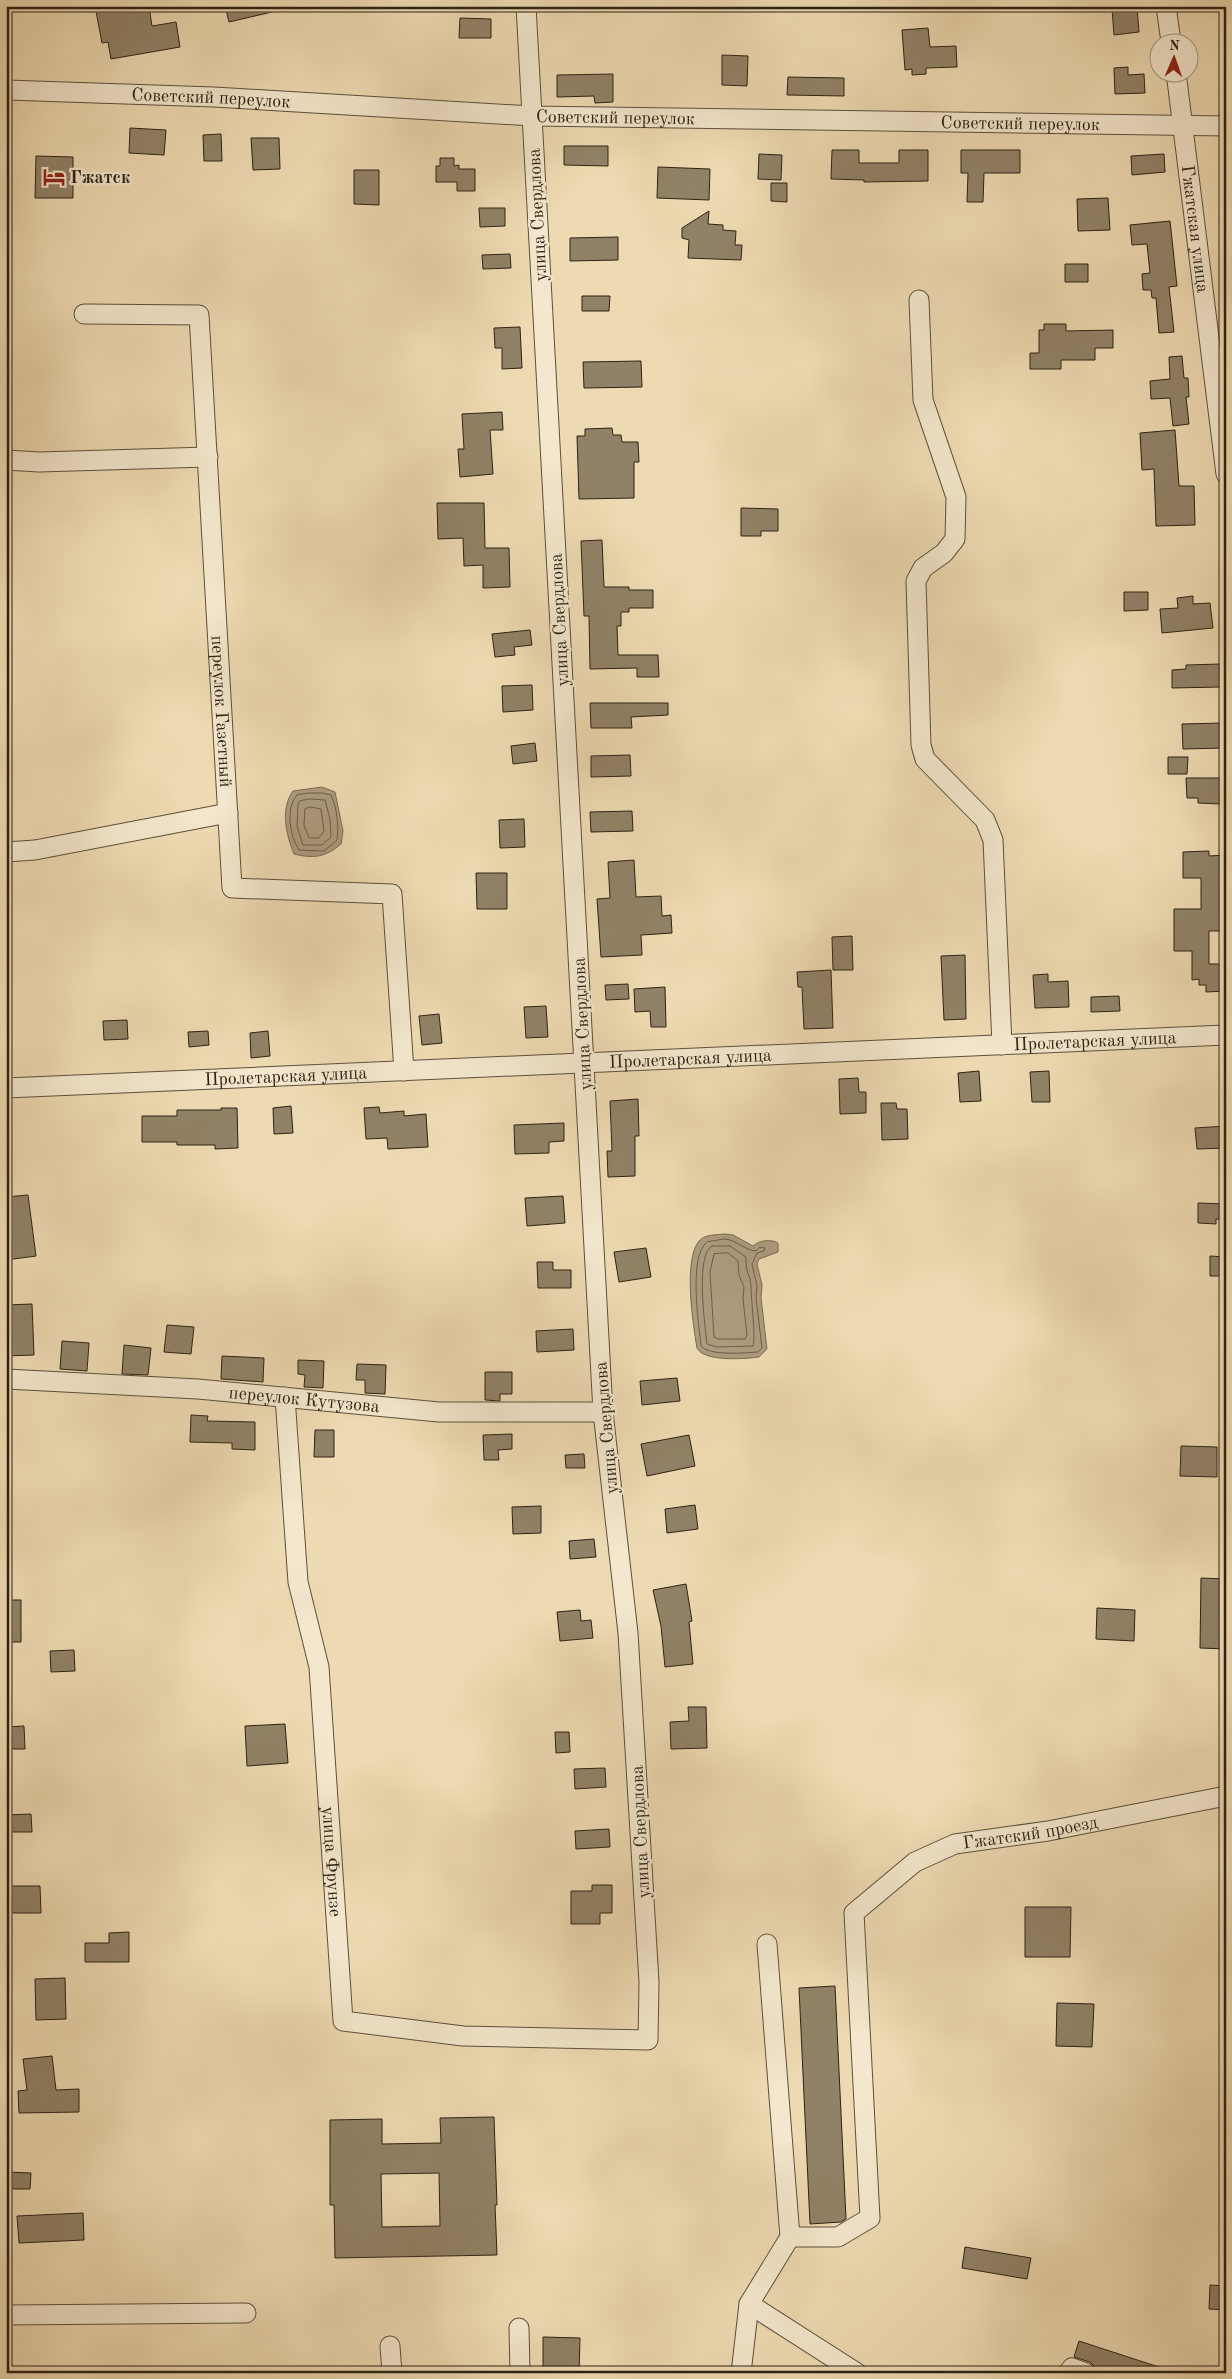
<svg xmlns="http://www.w3.org/2000/svg" width="1232" height="2379" font-family="'Old Standard TT',serif">
	<style>
		.water { fill: #ac9b7d; stroke: #796b53 }
		.lines { fill: none; stroke-linecap: round; stroke-linejoin: round }
		.shore { stroke: #6c5e49; stroke-width: 1 }
		.building { fill: #918267; stroke: #2c2215; fill-rule: evenodd }
		.minor-casing { stroke: #5c503c; stroke-width: 21 }
		.minor { stroke: #f4e7cd; stroke-width: 19 }
		.labels { text-anchor: middle; stroke-width: 4.5; stroke-linejoin: round; paint-order: stroke }
		.street-label { font-size: 18px; fill: #2c2215; stroke: #f4e7cd }
		.poi-label { font-size: 18px; font-weight: bold; fill: #2c2215; stroke: #f4e7cd; text-anchor: start }
	</style>
	<rect width="100%" height="100%" fill="#eedab2"/>
	<filter id="stains"><feTurbulence type="fractalNoise" baseFrequency=".004" numOctaves="4"/><feColorMatrix values="0 0 0 0 .2 0 0 0 0 .09 0 0 0 0 .02 0 0 0 .5 -.17"/></filter>
	<radialGradient id="worn" r=".72"><stop offset=".6" stop-color="#630" stop-opacity="0"/><stop offset="1" stop-color="#630" stop-opacity=".3"/></radialGradient>
	<path class="water" d="M 322,787 L 335,792 L 343,831 L 341,844 C 326,857 314,859 294,854 C 286,834 280,809 293,791 Z
		M 725,1234 L 733,1235 L 753,1246 C 759,1240 771,1239 778,1243 L 778,1252 L 759,1259 L 757,1264 L 762,1285 L 761,1298 L 767,1349 L 759,1357 C 744,1359 704,1362 697,1348 C 693,1324 683,1261 699,1241 C 705,1234 717,1235 725,1234 Z"/>
	<g class="lines">
		<path class="shore" d="M 309,793 L 322,793 L 331,795 C 337,808 339,826 337,840 L 324,851 L 299,850 C 290,836 285,809 297,795 Z
			M 310,799 L 325,800 L 330,819 L 331,837 L 322,845 L 303,845 L 297,826 L 298,804 L 300,801 Z
			M 311,807 L 321,809 L 324,831 L 319,838 L 309,838 L 304,825 L 305,809 Z
			M 725,1239 C 737,1240 744,1250 756,1251 L 760,1247 L 765,1248 L 764,1251 L 757,1253 L 752,1264 L 757,1286 L 756,1298 L 762,1348 L 758,1352 C 745,1353 709,1356 701,1346 C 699,1325 688,1256 707,1242 Z
			M 712,1246 L 730,1246 L 746,1257 C 745,1272 751,1276 751,1287 C 751,1298 756,1340 753,1346 L 717,1347 L 707,1344 C 705,1326 695,1254 712,1246 Z
			M 728,1253 L 738,1261 L 739,1275 L 744,1287 L 743,1299 L 747,1335 L 745,1339 L 718,1339 L 714,1337 L 710,1272 L 714,1254 Z"/>
	</g>
	<path class="building" d="M 95,6 L 149,6 L 152,26 L 176,22 L 180,47 L 111,59 L 108,42 L 102,43 Z
		M 225,6 L 271,6 L 272,12 L 229,22 Z
		M 1137,7 L 1139,32 L 1114,35 L 1112,9 Z
		M 460,18 L 491,19 L 491,38 L 459,38 Z
		M 928,28 L 930,47 L 956,46 L 957,67 L 926,68 L 926,74 L 912,75 L 912,69 L 905,70 L 902,30 Z
		M 722,55 L 748,56 L 747,86 L 722,85 Z
		M 1128,67 L 1128,75 L 1144,74 L 1145,93 L 1115,94 L 1114,68 Z
		M 613,74 L 613,102 L 595,103 L 594,96 L 557,97 L 557,75 Z
		M 788,77 L 844,78 L 844,96 L 787,95 Z
		M 130,128 L 166,130 L 164,155 L 129,153 Z
		M 221,134 L 222,161 L 204,161 L 203,135 Z
		M 251,138 L 279,138 L 280,169 L 253,170 Z
		M 564,146 L 608,146 L 608,166 L 564,165 Z
		M 832,150 L 859,150 L 859,163 L 899,163 L 899,150 L 928,150 L 928,181 L 864,182 L 864,180 L 831,179 Z
		M 961,150 L 1020,150 L 1020,173 L 984,173 L 983,202 L 967,202 L 968,173 L 961,173 Z
		M 759,154 L 782,155 L 781,180 L 758,179 Z
		M 1164,154 L 1165,172 L 1132,175 L 1131,156 Z
		M 36,156 L 73,157 L 73,198 L 35,198 Z
		M 440,158 L 454,158 L 454,166 L 459,165 L 459,169 L 475,169 L 475,191 L 457,191 L 457,182 L 436,182 L 436,166 L 440,166 Z
		M 658,167 L 710,169 L 709,200 L 657,198 Z
		M 354,170 L 379,170 L 379,205 L 354,204 Z
		M 771,183 L 787,183 L 787,202 L 771,201 Z
		M 1108,198 L 1110,230 L 1078,231 L 1077,199 Z
		M 479,208 L 505,208 L 505,226 L 480,227 Z
		M 709,211 L 708,224 L 723,225 L 723,230 L 736,231 L 735,245 L 742,245 L 741,260 L 688,258 L 689,240 L 682,238 L 682,228 Z
		M 1170,221 L 1177,286 L 1169,287 L 1174,332 L 1159,333 L 1156,298 L 1152,298 L 1151,290 L 1143,290 L 1142,274 L 1150,273 L 1147,244 L 1132,245 L 1130,225 Z
		M 618,237 L 618,260 L 570,261 L 570,238 Z
		M 510,254 L 511,268 L 483,269 L 482,255 Z
		M 1065,264 L 1088,264 L 1088,282 L 1065,282 Z
		M 582,296 L 610,296 L 609,311 L 582,311 Z
		M 1044,324 L 1066,324 L 1066,331 L 1113,330 L 1113,348 L 1095,348 L 1095,360 L 1061,360 L 1061,369 L 1030,369 L 1030,353 L 1039,353 L 1039,330 L 1044,330 Z
		M 520,327 L 522,368 L 502,369 L 502,348 L 495,348 L 494,328 Z
		M 1182,356 L 1184,378 L 1188,378 L 1189,397 L 1186,397 L 1189,424 L 1173,426 L 1170,398 L 1151,399 L 1150,381 L 1170,379 L 1169,357 Z
		M 641,361 L 642,387 L 584,388 L 583,362 Z
		M 502,412 L 503,430 L 490,430 L 493,474 L 460,477 L 458,449 L 464,449 L 462,414 Z
		M 612,428 L 613,435 L 621,435 L 622,442 L 638,442 L 639,462 L 634,462 L 634,498 L 579,499 L 577,436 L 585,436 L 585,429 Z
		M 1175,430 L 1179,486 L 1194,486 L 1195,525 L 1156,526 L 1154,469 L 1142,470 L 1140,433 Z
		M 437,503 L 484,503 L 485,548 L 509,548 L 510,587 L 483,588 L 483,565 L 464,566 L 463,538 L 438,539 Z
		M 741,508 L 778,509 L 778,531 L 761,531 L 761,536 L 741,536 Z
		M 602,540 L 604,587 L 629,587 L 629,590 L 653,590 L 653,608 L 629,608 L 629,612 L 621,612 L 621,626 L 617,626 L 618,655 L 658,655 L 659,677 L 637,677 L 637,668 L 590,669 L 589,616 L 584,616 L 581,541 Z
		M 1124,592 L 1148,592 L 1148,610 L 1124,611 Z
		M 1193,596 L 1193,604 L 1210,603 L 1213,628 L 1162,633 L 1160,609 L 1178,608 L 1177,598 Z
		M 530,630 L 532,645 L 514,647 L 515,655 L 495,657 L 492,634 Z
		M 1220,664 L 1221,687 L 1172,688 L 1172,670 L 1186,669 L 1186,665 Z
		M 532,685 L 533,710 L 503,712 L 502,686 Z
		M 590,703 L 668,703 L 668,715 L 631,717 L 632,728 L 591,728 Z
		M 1224,723 L 1225,748 L 1183,749 L 1182,724 Z
		M 535,743 L 537,761 L 513,764 L 511,746 Z
		M 630,755 L 631,776 L 591,777 L 591,756 Z
		M 1168,757 L 1188,757 L 1187,774 L 1168,774 Z
		M 1186,778 L 1226,778 L 1226,797 L 1220,797 L 1220,804 L 1198,803 L 1198,798 L 1187,798 Z
		M 632,811 L 633,831 L 591,832 L 590,812 Z
		M 524,819 L 525,847 L 500,848 L 499,820 Z
		M 1209,851 L 1209,856 L 1226,855 L 1226,931 L 1209,931 L 1209,964 L 1226,964 L 1226,991 L 1206,992 L 1206,985 L 1199,985 L 1199,979 L 1192,980 L 1192,951 L 1174,951 L 1174,909 L 1201,909 L 1201,878 L 1183,878 L 1183,852 Z
		M 634,860 L 636,897 L 661,896 L 662,916 L 671,915 L 672,933 L 641,935 L 642,955 L 601,957 L 597,899 L 610,898 L 608,862 Z
		M 476,873 L 507,873 L 507,909 L 477,909 Z
		M 852,936 L 853,970 L 833,970 L 832,937 Z
		M 965,955 L 966,1019 L 944,1020 L 941,956 Z
		M 831,970 L 833,1028 L 804,1029 L 802,987 L 798,987 L 797,972 Z
		M 1048,974 L 1048,982 L 1068,981 L 1069,1007 L 1035,1008 L 1033,975 Z
		M 628,984 L 629,999 L 606,1000 L 605,985 Z
		M 665,987 L 666,1027 L 651,1027 L 650,1011 L 635,1012 L 634,989 Z
		M 1119,996 L 1120,1011 L 1091,1012 L 1091,997 Z
		M 546,1006 L 548,1037 L 526,1038 L 524,1007 Z
		M 439,1014 L 442,1043 L 422,1045 L 419,1016 Z
		M 127,1020 L 128,1039 L 104,1040 L 103,1021 Z
		M 208,1031 L 209,1045 L 189,1047 L 188,1032 Z
		M 268,1031 L 270,1056 L 251,1058 L 250,1033 Z
		M 979,1071 L 981,1101 L 960,1102 L 958,1073 Z
		M 1049,1071 L 1050,1102 L 1032,1102 L 1030,1072 Z
		M 858,1078 L 859,1092 L 866,1092 L 866,1113 L 840,1114 L 839,1079 Z
		M 638,1099 L 639,1136 L 635,1136 L 635,1176 L 608,1177 L 607,1151 L 612,1151 L 610,1101 Z
		M 881,1103 L 896,1103 L 897,1109 L 907,1109 L 908,1139 L 882,1140 Z
		M 291,1106 L 293,1133 L 274,1134 L 273,1108 Z
		M 379,1107 L 380,1113 L 404,1111 L 404,1116 L 426,1114 L 428,1147 L 388,1149 L 387,1138 L 366,1139 L 364,1108 Z
		M 221,1108 L 237,1108 L 238,1148 L 215,1149 L 215,1145 L 177,1145 L 177,1142 L 142,1142 L 142,1116 L 177,1116 L 177,1110 L 221,1110 Z
		M 564,1123 L 564,1141 L 549,1142 L 549,1153 L 515,1154 L 514,1125 Z
		M 1226,1126 L 1226,1148 L 1197,1149 L 1195,1128 Z
		M 28,1195 L 36,1256 L 6,1260 L 6,1197 Z
		M 563,1196 L 565,1223 L 527,1226 L 525,1198 Z
		M 1198,1203 L 1226,1204 L 1226,1219 L 1216,1219 L 1216,1224 L 1198,1223 Z
		M 646,1248 L 651,1277 L 619,1282 L 614,1252 Z
		M 1210,1256 L 1226,1257 L 1226,1276 L 1210,1276 Z
		M 537,1262 L 553,1262 L 553,1270 L 571,1270 L 571,1288 L 538,1288 Z
		M 32,1304 L 34,1355 L 6,1356 L 6,1305 Z
		M 167,1325 L 194,1327 L 191,1354 L 164,1352 Z
		M 573,1329 L 574,1350 L 537,1352 L 536,1331 Z
		M 62,1341 L 89,1343 L 87,1371 L 60,1369 Z
		M 124,1345 L 151,1348 L 148,1375 L 122,1374 Z
		M 222,1356 L 264,1358 L 263,1382 L 221,1379 Z
		M 298,1360 L 324,1361 L 323,1388 L 304,1387 L 305,1375 L 298,1374 Z
		M 357,1364 L 386,1365 L 385,1394 L 365,1393 L 365,1380 L 356,1380 Z
		M 485,1372 L 512,1372 L 512,1394 L 500,1394 L 500,1401 L 485,1400 Z
		M 677,1378 L 680,1401 L 642,1405 L 640,1381 Z
		M 191,1415 L 208,1416 L 207,1421 L 255,1422 L 255,1450 L 232,1449 L 232,1443 L 190,1442 Z
		M 315,1430 L 334,1430 L 334,1457 L 314,1457 Z
		M 512,1434 L 512,1449 L 498,1450 L 499,1460 L 484,1460 L 483,1435 Z
		M 689,1435 L 695,1466 L 647,1476 L 641,1444 Z
		M 1181,1446 L 1217,1447 L 1217,1477 L 1180,1476 Z
		M 584,1454 L 585,1468 L 566,1468 L 565,1455 Z
		M 695,1505 L 698,1529 L 667,1533 L 665,1509 Z
		M 541,1506 L 541,1533 L 513,1534 L 512,1507 Z
		M 594,1539 L 596,1557 L 570,1559 L 569,1541 Z
		M 1201,1578 L 1226,1579 L 1226,1649 L 1200,1648 Z
		M 686,1584 L 692,1621 L 689,1622 L 693,1664 L 665,1667 L 661,1626 L 653,1590 Z
		M 6,1600 L 21,1600 L 21,1642 L 6,1642 Z
		M 1097,1608 L 1135,1610 L 1134,1641 L 1096,1639 Z
		M 580,1610 L 581,1621 L 591,1620 L 593,1638 L 560,1641 L 557,1612 Z
		M 74,1650 L 75,1671 L 51,1672 L 50,1651 Z
		M 688,1707 L 706,1707 L 707,1748 L 671,1749 L 670,1722 L 689,1721 Z
		M 285,1724 L 288,1763 L 247,1766 L 245,1726 Z
		M 24,1726 L 25,1749 L 6,1749 L 6,1727 Z
		M 555,1732 L 569,1732 L 570,1752 L 556,1753 Z
		M 605,1768 L 606,1787 L 575,1789 L 574,1769 Z
		M 31,1814 L 32,1832 L 6,1832 L 6,1815 Z
		M 609,1829 L 610,1847 L 576,1849 L 575,1831 Z
		M 592,1885 L 612,1885 L 612,1913 L 600,1913 L 600,1924 L 571,1924 L 571,1891 L 592,1891 Z
		M 6,1886 L 40,1886 L 41,1913 L 6,1913 Z
		M 1025,1907 L 1071,1907 L 1070,1957 L 1025,1957 Z
		M 129,1932 L 129,1962 L 85,1962 L 85,1943 L 109,1943 L 109,1933 Z
		M 65,1978 L 66,2019 L 36,2020 L 35,1979 Z
		M 835,1986 L 846,2219 L 841,2222 L 810,2224 L 799,1988 Z
		M 1057,2003 L 1094,2004 L 1092,2047 L 1056,2046 Z
		M 52,2056 L 56,2090 L 79,2089 L 79,2112 L 19,2113 L 18,2091 L 27,2090 L 23,2059 Z
		M 494,2117 L 497,2205 L 495,2205 L 497,2255 L 335,2258 L 334,2205 L 330,2205 L 330,2120 L 382,2119 L 382,2144 L 441,2143 L 440,2118 ZM 439,2173 L 440,2226 L 382,2227 L 381,2174 Z
		M 7,2172 L 31,2173 L 30,2189 L 7,2189 Z
		M 83,2213 L 84,2240 L 19,2243 L 17,2216 Z
		M 965,2247 L 1031,2258 L 1027,2279 L 962,2268 Z
		M 1210,2285 L 1226,2286 L 1226,2310 L 1209,2309 Z
		M 543,2337 L 580,2338 L 579,2373 L 543,2373 Z
		M 1079,2341 L 1168,2370 L 1167,2373 L 1109,2373 L 1096,2368 L 1090,2362 L 1074,2357 Z"/>
	<g class="lines">
		<g class="minor-casing">
			<g id="minor">
				<path d="M 1166,6 L 1171,42"/>
				<path id="s1" d="M 1176,72 L 1226,474"/>
				<path id="s2" d="M 6,90 L 214,97 L 532,116 L 1226,126"/>
				<path d="M 919,300 L 923,400 L 956,497 L 955,539 L 944,553 L 923,568 L 916,581 L 921,745 L 925,759 L 985,820 L 993,840 L 1002,1045"/>
				<path id="s3" d="M 84,314 L 199,315 L 232,888 L 392,894 L 404,1071"/>
				<path d="M 6,460 L 39,462 L 208,457"/>
				<path d="M 6,852 L 35,850 L 228,813"/>
				<path id="s4" d="M 6,1088 L 1226,1035"/>
				<path id="s5" d="M 6,1379 L 198,1389 L 439,1412 L 603,1412"/>
				<path id="s6" d="M 285,1397 L 298,1582 L 319,1667 L 343,2021 L 463,2036 L 648,2040 L 649,1982 L 628,1633 L 603,1412 L 526,6"/>
				<path id="s7" d="M 790,2237 L 838,2237 L 870,2218 L 854,1913 L 915,1862 L 955,1844 L 1048,1831 L 1226,1796"/>
				<path d="M 749,2304 L 857,2373"/>
				<path d="M 6,2315 L 246,2313"/>
				<path d="M 519,2328 L 520,2373"/>
				<path d="M 390,2346 L 392,2373"/>
				<path d="M 741,2373 L 749,2304 L 790,2237 L 767,1944"/>
				<path d="M 1068,2373 L 1072,2368 L 1086,2373"/>
			</g>
		</g>
		<use href="#minor" class="minor"/>
	</g>
	<defs>
		<g id="hotel-bare" transform="scale(1.725)"><path d="M-6-4.5h1.5V1H6V5H4.5V3h-9V5H-6ZM-4 0a1.8 1.8 0 1 1 3.6 0ZM.5 0V-2.5h3Q6-2.5 6 0Z" fill="#8f2418" stroke="#f4e7cd" stroke-width="2.5" paint-order="stroke"/></g>
	</defs>
	<g fill-rule="evenodd">
		<use href="#hotel-bare" x="54" y="177"/>
	</g>
	<g class="labels">
		<g class="street-label">
			<text dy="6" stroke="none"><textPath href="#s2" startOffset="205">Советский переулок</textPath></text>
			<text dy="6" stroke="none"><textPath href="#s2" startOffset="610">Советский переулок</textPath></text>
			<text dy="6" stroke="none"><textPath href="#s2" startOffset="1015">Советский переулок</textPath></text>
			<text transform="translate(537 215) rotate(-93)" y="6">улица Свердлова</text>
			<text dy="6" stroke="none"><textPath href="#s1" startOffset="158">Гжатская улица</textPath></text>
			<text transform="translate(559 620) rotate(-93)" y="6">улица Свердлова</text>
			<text dy="6" stroke="none"><textPath href="#s3" startOffset="512">переулок Газетный</textPath></text>
			<text transform="translate(582 1024) rotate(-93)" y="6">улица Свердлова</text>
			<text dy="6" stroke="none"><textPath href="#s4" startOffset="1090">Пролетарская улица</textPath></text>
			<text dy="6" stroke="none"><textPath href="#s4" startOffset="685">Пролетарская улица</textPath></text>
			<text dy="6" stroke="none"><textPath href="#s4" startOffset="280">Пролетарская улица</textPath></text>
			<text dy="6" stroke="none"><textPath href="#s5" startOffset="299">переулок Кутузова</textPath></text>
			<text transform="translate(606 1428) rotate(-95)" y="6">улица Свердлова</text>
			<text transform="translate(640 1832) rotate(-93)" y="6">улица Свердлова</text>
			<text dy="6" stroke="none"><textPath href="#s7" startOffset="590">Гжатский проезд</textPath></text>
			<text dy="6" stroke="none"><textPath href="#s6" startOffset="468">улица Фрунзе</textPath></text>
		</g>
		<g class="poi-label">
			<text x="70" y="183">Гжатск</text>
		</g>
	</g>
	<rect width="1232" height="2379" fill="none" stroke="#eedab2" stroke-width="25"/>
	<rect x="8" y="8" width="1217" height="2364" fill="none" stroke="#2c2215" stroke-width="2.5"/>
	<rect x="12" y="12" width="1207" height="2354" fill="none" stroke="#2c2215"/>
	<g transform="translate(1174 58) rotate(2)"><circle r="24" fill="#f4e7cd" stroke="#a49883"/>
	<path d="M0-4L9 19L0 12L-9 19Z" fill="#8f2418"/>
	<text y="-8" font-size="14" font-weight="bold" text-anchor="middle" fill="#2c2215">N</text>
	</g>
	<rect width="100%" height="100%" filter="url(#stains)"/>
	<rect width="100%" height="100%" fill="url(#worn)"/>
</svg>
